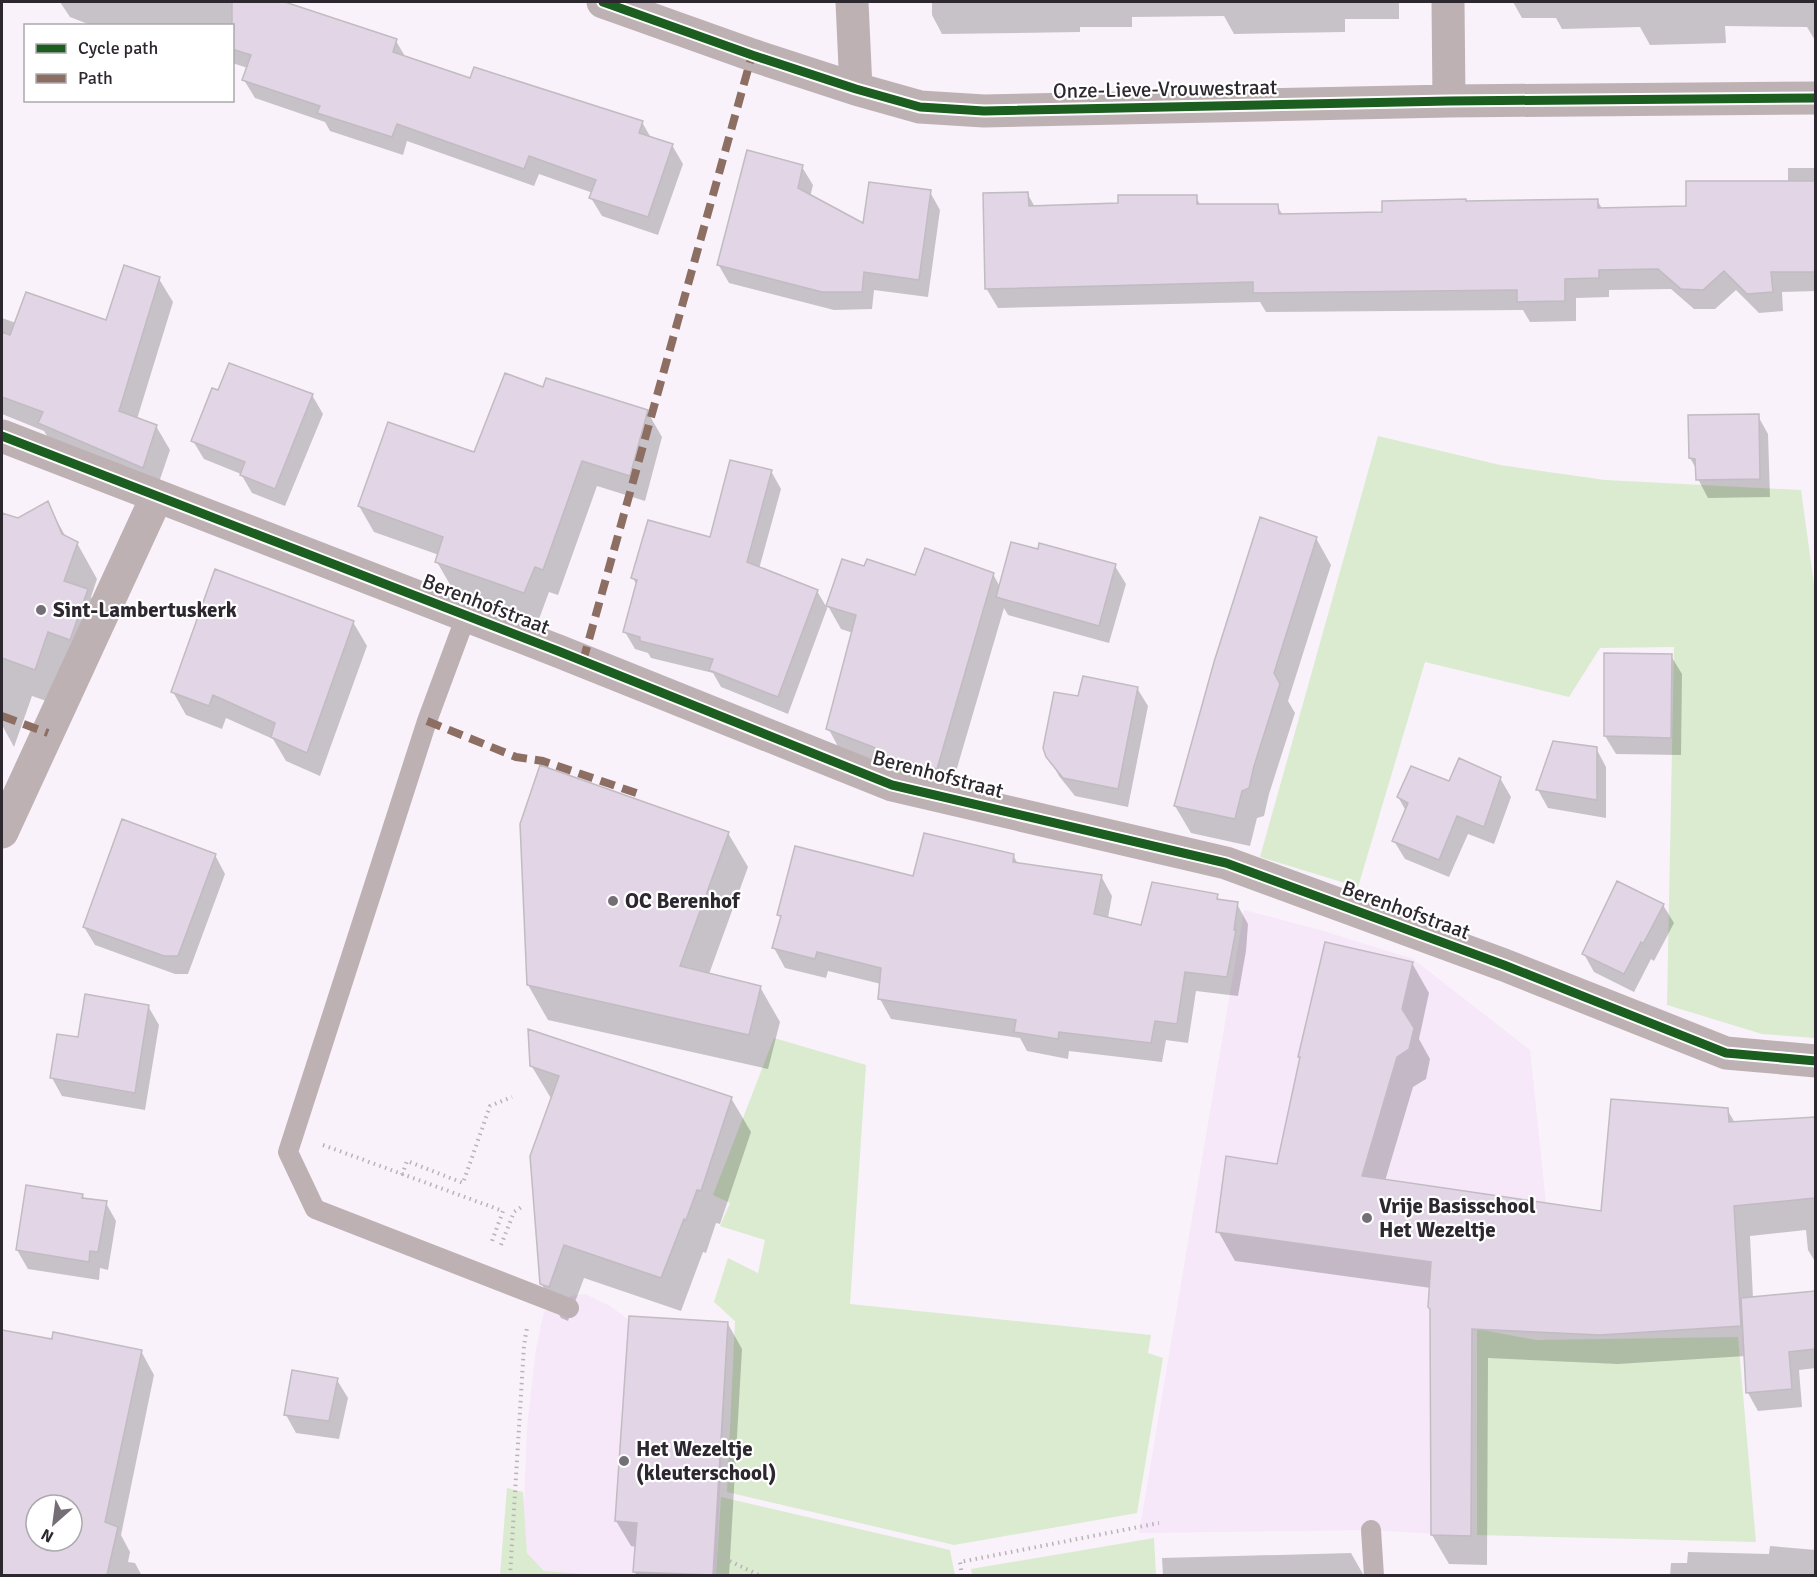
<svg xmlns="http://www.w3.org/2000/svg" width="1817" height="1577" font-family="Signika,sans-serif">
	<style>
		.built { fill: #f6e7f9 }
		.green { fill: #daebd0 }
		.shadow { fill: #0003; fill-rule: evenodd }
		.building { fill: #e2d5e6; stroke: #c1bbc2; stroke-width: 1.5; fill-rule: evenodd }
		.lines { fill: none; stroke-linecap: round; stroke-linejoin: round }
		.path { stroke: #bbb2b7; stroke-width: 4; stroke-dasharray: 1.5 4.5; stroke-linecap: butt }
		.lane { stroke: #beb1b3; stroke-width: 20 }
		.street { stroke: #beb1b3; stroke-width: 33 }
		.quiet { stroke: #8d6e63; stroke-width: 8; stroke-dasharray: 15 8; stroke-linecap: butt }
		.cycleway-casing { stroke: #fff; stroke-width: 13 }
		.cycleway { stroke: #1b5e20; stroke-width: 9 }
		.poi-dot { fill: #746e76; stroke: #fff; stroke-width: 2 }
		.labels { text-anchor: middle; stroke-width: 4.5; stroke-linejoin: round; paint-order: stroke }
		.street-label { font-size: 21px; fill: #2d272f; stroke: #fff }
		.poi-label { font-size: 21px; font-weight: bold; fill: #2d272f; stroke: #fff; text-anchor: start }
	</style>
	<rect width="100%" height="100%" fill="#f9f2fa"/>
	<path class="built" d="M 1244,910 L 1320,930 L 1413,959 L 1530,1050 L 1546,1203 L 1472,1320 L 1471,1536 L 1371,1530 L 1139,1533 Z
		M 585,1294 L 610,1306 L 629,1320 L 668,1323 L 691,1320 L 728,1322 L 716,1575 L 599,1576 L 544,1571 L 527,1553 L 524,1506 L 527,1426 L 536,1349 L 544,1312 L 571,1296 Z"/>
	<path class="green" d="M 1378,436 L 1500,465 L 1605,480 L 1801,490 L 1816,599 L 1815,1038 L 1762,1034 L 1667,1005 L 1674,647 L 1600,648 L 1569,697 L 1425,662 L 1358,887 L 1260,857 Z
		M 774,1038 L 866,1065 L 850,1304 L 1151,1335 L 1148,1353 L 1163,1358 L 1137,1513 L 954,1545 L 727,1492 L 735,1321 L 714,1302 L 728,1258 L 758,1273 L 765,1240 L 720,1226 L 730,1203 L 713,1195 Z
		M 1477,1329 L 1536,1340 L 1738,1337 L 1756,1542 L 1477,1535 Z
		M 507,1488 L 523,1492 L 527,1553 L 544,1571 L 599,1575 L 500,1575 Z
		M 721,1497 L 950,1550 L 955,1575 L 716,1575 Z
		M 1154,1538 L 1156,1575 L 972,1575 L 971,1569 Z"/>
	<path class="shadow" d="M 60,2 L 281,2 L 396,41 L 406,58 L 471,79 L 642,122 L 651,138 L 672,145 L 683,164 L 658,235 L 602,216 L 591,198 L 593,193 L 539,174 L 534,186 L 407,141 L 403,155 L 330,131 L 325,122 L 255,98 L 244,80 L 248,68 L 232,63 L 232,26 L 93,26 L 70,17 Z
		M 932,2 L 1399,2 L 1399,19 L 1345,19 L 1345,32 L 1234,34 L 1224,16 L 1132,17 L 1132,27 L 1080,27 L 1080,32 L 942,34 L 932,15 Z
		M 1513,2 L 1816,2 L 1816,42 L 1807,27 L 1725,26 L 1726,43 L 1650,45 L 1640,27 L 1562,29 L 1556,18 L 1522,18 Z
		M 802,167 L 813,185 L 810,197 L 864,226 L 930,192 L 940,210 L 928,297 L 874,290 L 872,309 L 834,310 L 729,283 L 718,264 Z
		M 1788,168 L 1816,168 L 1816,291 L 1782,292 L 1783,311 L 1759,313 L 1736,290 L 1715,309 L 1694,309 L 1671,289 L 1609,290 L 1609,297 L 1576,298 L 1576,321 L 1530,322 L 1523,310 L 1266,312 L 1260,302 L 998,308 L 986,288 L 1027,193 L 1035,207 L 1120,205 L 1196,197 L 1201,206 L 1277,206 L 1283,215 L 1383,213 L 1466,203 L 1597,200 L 1603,210 L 1687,208 L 1788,182 Z
		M 159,279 L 173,302 L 137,419 L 156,426 L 170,450 L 156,491 L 54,447 L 44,431 L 2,414 L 2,318 L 16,323 L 107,321 Z
		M 544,389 L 647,411 L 662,437 L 645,501 L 597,486 L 558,595 L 549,592 L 539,619 L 452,588 L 437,562 L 439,555 L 374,532 L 359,506 L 475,454 Z
		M 312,395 L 323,414 L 285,506 L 252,493 L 241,474 L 204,459 L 193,441 Z
		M 1758,416 L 1768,434 L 1770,497 L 1708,498 L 1698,479 L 1697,470 L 1690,458 Z
		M 771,471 L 781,489 L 759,569 L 817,591 L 827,608 L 843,561 L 865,568 L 916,577 L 993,574 L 1000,587 L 1115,566 L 1126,584 L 1109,643 L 1008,615 L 1004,608 L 950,792 L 841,752 L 828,728 L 853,633 L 841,629 L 828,606 L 788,714 L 721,687 L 713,673 L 651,658 L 648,653 L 635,649 L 625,632 L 637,586 L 633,578 L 711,538 Z
		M 47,503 L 67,539 L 77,543 L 97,579 L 91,597 L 107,625 L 55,704 L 32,696 L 14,747 L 2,725 L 2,514 L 18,520 Z
		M 1316,538 L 1331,565 L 1288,701 L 1295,713 L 1269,794 L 1264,816 L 1257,818 L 1250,846 L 1191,833 L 1175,806 Z
		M 353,622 L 367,646 L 320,776 L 286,761 L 273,739 L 226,718 L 222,729 L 186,715 L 173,692 Z
		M 1671,656 L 1682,674 L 1681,755 L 1616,754 L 1605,736 Z
		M 1137,688 L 1148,706 L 1128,807 L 1075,796 L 1059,776 L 1048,756 L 1080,698 Z
		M 1596,748 L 1606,767 L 1606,818 L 1548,808 L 1538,790 Z
		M 1500,778 L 1511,797 L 1494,844 L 1468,834 L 1449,877 L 1405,859 L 1394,841 L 1406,811 L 1398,797 L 1450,783 Z
		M 728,833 L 748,867 L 709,974 L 760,987 L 780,1022 L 768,1069 L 548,1020 L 528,985 Z
		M 215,855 L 225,874 L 188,974 L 175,974 L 95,945 L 84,927 Z
		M 1013,855 L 1018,864 L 1101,876 L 1112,896 L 1108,918 L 1142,926 L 1217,896 L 1220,901 L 1237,904 L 1248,924 L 1246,951 L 1238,996 L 1196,991 L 1188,1043 L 1166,1040 L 1162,1062 L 1069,1051 L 1068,1059 L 1027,1051 L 1020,1038 L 891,1019 L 880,999 L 881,984 L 828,971 L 826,978 L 785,968 L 774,948 L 782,921 L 779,915 L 914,877 Z
		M 1663,905 L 1674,923 L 1654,961 L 1651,959 L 1634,992 L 1594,972 L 1584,954 Z
		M 1412,963 L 1429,993 L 1419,1039 L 1430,1059 L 1426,1079 L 1413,1087 L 1385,1181 L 1603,1213 L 1727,1109 L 1735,1123 L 1816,1118 L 1816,1263 L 1808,1250 L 1806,1230 L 1750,1236 L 1753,1298 L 1816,1292 L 1816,1368 L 1799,1370 L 1802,1407 L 1758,1411 L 1748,1393 L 1746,1356 L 1618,1364 L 1488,1358 L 1487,1565 L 1449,1564 L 1432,1535 L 1431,1288 L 1235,1261 L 1218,1231 L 1278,1165 Z
		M 148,1006 L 159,1025 L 145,1110 L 62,1096 L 52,1078 Z
		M 531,1065 L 731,1098 L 751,1132 L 720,1224 L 716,1223 L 706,1253 L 703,1252 L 681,1311 L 584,1278 L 568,1321 L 561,1318 L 541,1283 L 552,1100 Z
		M 82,1195 L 85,1199 L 106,1203 L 116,1221 L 108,1270 L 100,1268 L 99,1280 L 28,1269 L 17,1250 Z
		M 728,1324 L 742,1349 L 729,1576 L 637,1576 L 634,1571 L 636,1547 L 631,1546 L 616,1521 Z
		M 2,1331 L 54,1341 L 141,1351 L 154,1375 L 121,1535 L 130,1552 L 128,1562 L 135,1563 L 142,1576 L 2,1576 ZM 36,1505 L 72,1505 L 72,1541 L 36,1541 Z
		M 337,1380 L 348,1398 L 339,1439 L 296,1433 L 286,1415 Z
		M 1770,1546 L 1816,1550 L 1816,1576 L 1670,1576 L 1671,1563 L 1687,1563 L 1688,1552 L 1769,1554 Z
		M 1351,1553 L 1364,1576 L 1163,1576 L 1162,1558 Z"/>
	<path class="building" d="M 232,2 L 285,2 L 397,39 L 393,52 L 470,78 L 474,67 L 643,121 L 639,133 L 673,144 L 648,217 L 589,198 L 596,180 L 529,156 L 524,169 L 397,124 L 392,137 L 317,113 L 320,106 L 242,80 L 251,55 L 232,49 Z
		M 747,150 L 803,165 L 798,188 L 863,223 L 869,182 L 931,190 L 919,280 L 864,272 L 862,292 L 822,292 L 717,265 Z
		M 1686,181 L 1815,181 L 1815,272 L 1771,272 L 1773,292 L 1747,294 L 1724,271 L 1703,290 L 1681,289 L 1658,269 L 1599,270 L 1599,278 L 1565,279 L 1565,301 L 1517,302 L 1517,290 L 1253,293 L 1253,282 L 985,289 L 983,193 L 1028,192 L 1029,206 L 1118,203 L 1118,195 L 1197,195 L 1197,204 L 1278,204 L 1279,214 L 1382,212 L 1382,201 L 1466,199 L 1466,201 L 1598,199 L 1598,208 L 1686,206 Z
		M 124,265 L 160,277 L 119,411 L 157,425 L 143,468 L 38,423 L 43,412 L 2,397 L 2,332 L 10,335 L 26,292 L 106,320 Z
		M 229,363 L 313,394 L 275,489 L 240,475 L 245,462 L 191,441 L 212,388 L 218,390 Z
		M 505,373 L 543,387 L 546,378 L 648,410 L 630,476 L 582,461 L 543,570 L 535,567 L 524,593 L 435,562 L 443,537 L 358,506 L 388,422 L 474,452 Z
		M 1759,414 L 1760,479 L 1696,480 L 1695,459 L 1689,458 L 1688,415 Z
		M 730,460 L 772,470 L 747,562 L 818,590 L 778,697 L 709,670 L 713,659 L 640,641 L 640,637 L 623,632 L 637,580 L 631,578 L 648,520 L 710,537 Z
		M 48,501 L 62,534 L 78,542 L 64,581 L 88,589 L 70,640 L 48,632 L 35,670 L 2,658 L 2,513 L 18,518 Z
		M 1260,517 L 1317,537 L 1274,673 L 1280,684 L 1254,766 L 1249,788 L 1242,791 L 1235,819 L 1174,806 L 1214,662 Z
		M 1011,542 L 1038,549 L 1039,543 L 1116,564 L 1099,626 L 996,597 Z
		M 925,548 L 994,573 L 937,769 L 889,757 L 873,747 L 826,729 L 856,615 L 826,606 L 842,559 L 864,566 L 867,559 L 915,575 Z
		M 215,569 L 354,621 L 307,753 L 271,737 L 275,723 L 213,695 L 209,706 L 171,692 Z
		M 1604,653 L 1672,654 L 1671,738 L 1604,736 Z
		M 1083,676 L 1138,687 L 1118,789 L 1063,778 L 1046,757 L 1043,748 L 1054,692 L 1078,696 Z
		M 1553,741 L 1597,747 L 1597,800 L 1536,790 Z
		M 1459,758 L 1501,777 L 1484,827 L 1457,816 L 1439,860 L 1392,841 L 1408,803 L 1397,797 L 1411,766 L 1449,781 Z
		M 540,765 L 729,832 L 680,966 L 761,986 L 749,1035 L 527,985 L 520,824 Z
		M 122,819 L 216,854 L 178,956 L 164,956 L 83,927 Z
		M 924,833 L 1014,854 L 1013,862 L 1102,875 L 1094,914 L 1141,925 L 1152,882 L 1218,894 L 1217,899 L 1238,902 L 1234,930 L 1236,930 L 1227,977 L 1185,972 L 1177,1024 L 1155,1021 L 1151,1043 L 1059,1032 L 1058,1039 L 1014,1032 L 1016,1020 L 878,999 L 881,968 L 817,952 L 815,959 L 772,948 L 781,916 L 777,915 L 795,846 L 913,876 Z
		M 1617,881 L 1664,904 L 1643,944 L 1641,942 L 1624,974 L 1582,954 Z
		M 1325,942 L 1413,962 L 1402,1009 L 1414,1028 L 1409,1049 L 1397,1057 L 1362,1176 L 1601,1211 L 1611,1099 L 1728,1108 L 1729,1122 L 1815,1117 L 1815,1198 L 1734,1206 L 1741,1326 L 1600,1335 L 1472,1329 L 1471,1536 L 1431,1535 L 1430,1309 L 1428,1307 L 1431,1262 L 1216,1232 L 1226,1156 L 1277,1164 L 1300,1057 L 1298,1057 Z
		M 85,994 L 149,1005 L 135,1093 L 50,1078 L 57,1034 L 78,1037 Z
		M 528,1029 L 732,1097 L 701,1191 L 697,1190 L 686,1220 L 684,1219 L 661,1278 L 564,1245 L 549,1287 L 540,1284 L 530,1156 L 559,1076 L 530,1066 Z
		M 26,1185 L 83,1194 L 82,1198 L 107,1201 L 98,1252 L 90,1251 L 89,1262 L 16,1250 Z
		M 1815,1291 L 1815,1349 L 1789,1352 L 1792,1389 L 1746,1393 L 1741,1298 Z
		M 629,1316 L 728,1322 L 713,1575 L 633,1572 L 637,1523 L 615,1521 Z
		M 2,1330 L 52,1339 L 53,1332 L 142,1350 L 105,1522 L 118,1527 L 107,1575 L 2,1575 ZM 36,1505 L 72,1505 L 72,1541 L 36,1541 Z
		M 292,1370 L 338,1378 L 329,1421 L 284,1415 Z"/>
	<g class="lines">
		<path class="path" d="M 323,1145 L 503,1211 L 492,1241
			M 402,1175 L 407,1161 L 463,1183 L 490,1106 L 512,1097
			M 501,1245 L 514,1212 L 523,1206
			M 719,1556 L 761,1576
			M 510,1576 L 524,1345 L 527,1328
			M 962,1576 L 960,1562 L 1159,1523"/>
		<path class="lane" d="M 466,616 L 427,721 L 288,1152 L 315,1209 L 569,1308
			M 1371,1530 L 1374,1576"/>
		<path class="street" d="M 603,2 L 752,55 L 856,89 L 920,107 L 984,111 L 1449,101 L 1816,98
			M 852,2 L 856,89
			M 1448,2 L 1449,101
			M 2,436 L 558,651 L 892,785 L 1226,863 L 1504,965 L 1726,1053 L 1816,1061
			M 2,832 L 157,496"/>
		<path class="quiet" d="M 583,661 L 752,55
			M 2,716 L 48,733
			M 427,721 L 516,757 L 543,761 L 642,795"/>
		<g class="cycleway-casing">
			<path id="cycleway" d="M 603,2 L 752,55 L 856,89 L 920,107 L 984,111 L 1449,101 L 1816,98
				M 2,436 L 558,651 L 892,785 L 1226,863 L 1504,965 L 1726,1053 L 1816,1061"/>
		</g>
		<use href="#cycleway" class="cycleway"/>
	</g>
	<g class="poi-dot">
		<circle cx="41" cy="610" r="6"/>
		<circle cx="613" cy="901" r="6"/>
		<circle cx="1367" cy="1218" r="6"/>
		<circle cx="624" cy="1461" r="6"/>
	</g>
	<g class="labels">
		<g class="street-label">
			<text transform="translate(1165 89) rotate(-1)" y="7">Onze-Lieve-Vrouwestraat</text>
			<text transform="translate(486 604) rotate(21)" y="7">Berenhofstraat</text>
			<text transform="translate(938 774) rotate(15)" y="7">Berenhofstraat</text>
			<text transform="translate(1406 910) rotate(20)" y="7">Berenhofstraat</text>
		</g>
		<g class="poi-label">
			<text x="53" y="617">Sint-Lambertuskerk</text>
			<text x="625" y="908">OC Berenhof</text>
			<text x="1379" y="1213">Vrije Basisschool<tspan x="1379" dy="24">Het Wezeltje</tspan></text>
			<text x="636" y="1456">Het Wezeltje<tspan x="636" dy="24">(kleuterschool)</tspan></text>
		</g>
	</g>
	<rect width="1817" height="1577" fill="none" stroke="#2d272f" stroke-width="6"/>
	<rect x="24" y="24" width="210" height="78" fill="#ffffff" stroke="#aba9ac" stroke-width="1.5"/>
	<rect x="36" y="44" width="30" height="9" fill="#1b5e20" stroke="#aba9ac" stroke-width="1.5"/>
	<text x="78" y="54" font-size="18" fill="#2d272f">Cycle path</text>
	<rect x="36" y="74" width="30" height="9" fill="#8d6e63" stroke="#aba9ac" stroke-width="1.5"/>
	<text x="78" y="84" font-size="18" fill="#2d272f">Path</text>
	<g transform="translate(54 1523) rotate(208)"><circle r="28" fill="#ffffff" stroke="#aba9ac" stroke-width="1.5"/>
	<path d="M0-4.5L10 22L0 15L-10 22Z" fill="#746e76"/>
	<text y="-9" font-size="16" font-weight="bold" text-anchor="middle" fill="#2d272f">N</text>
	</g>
</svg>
